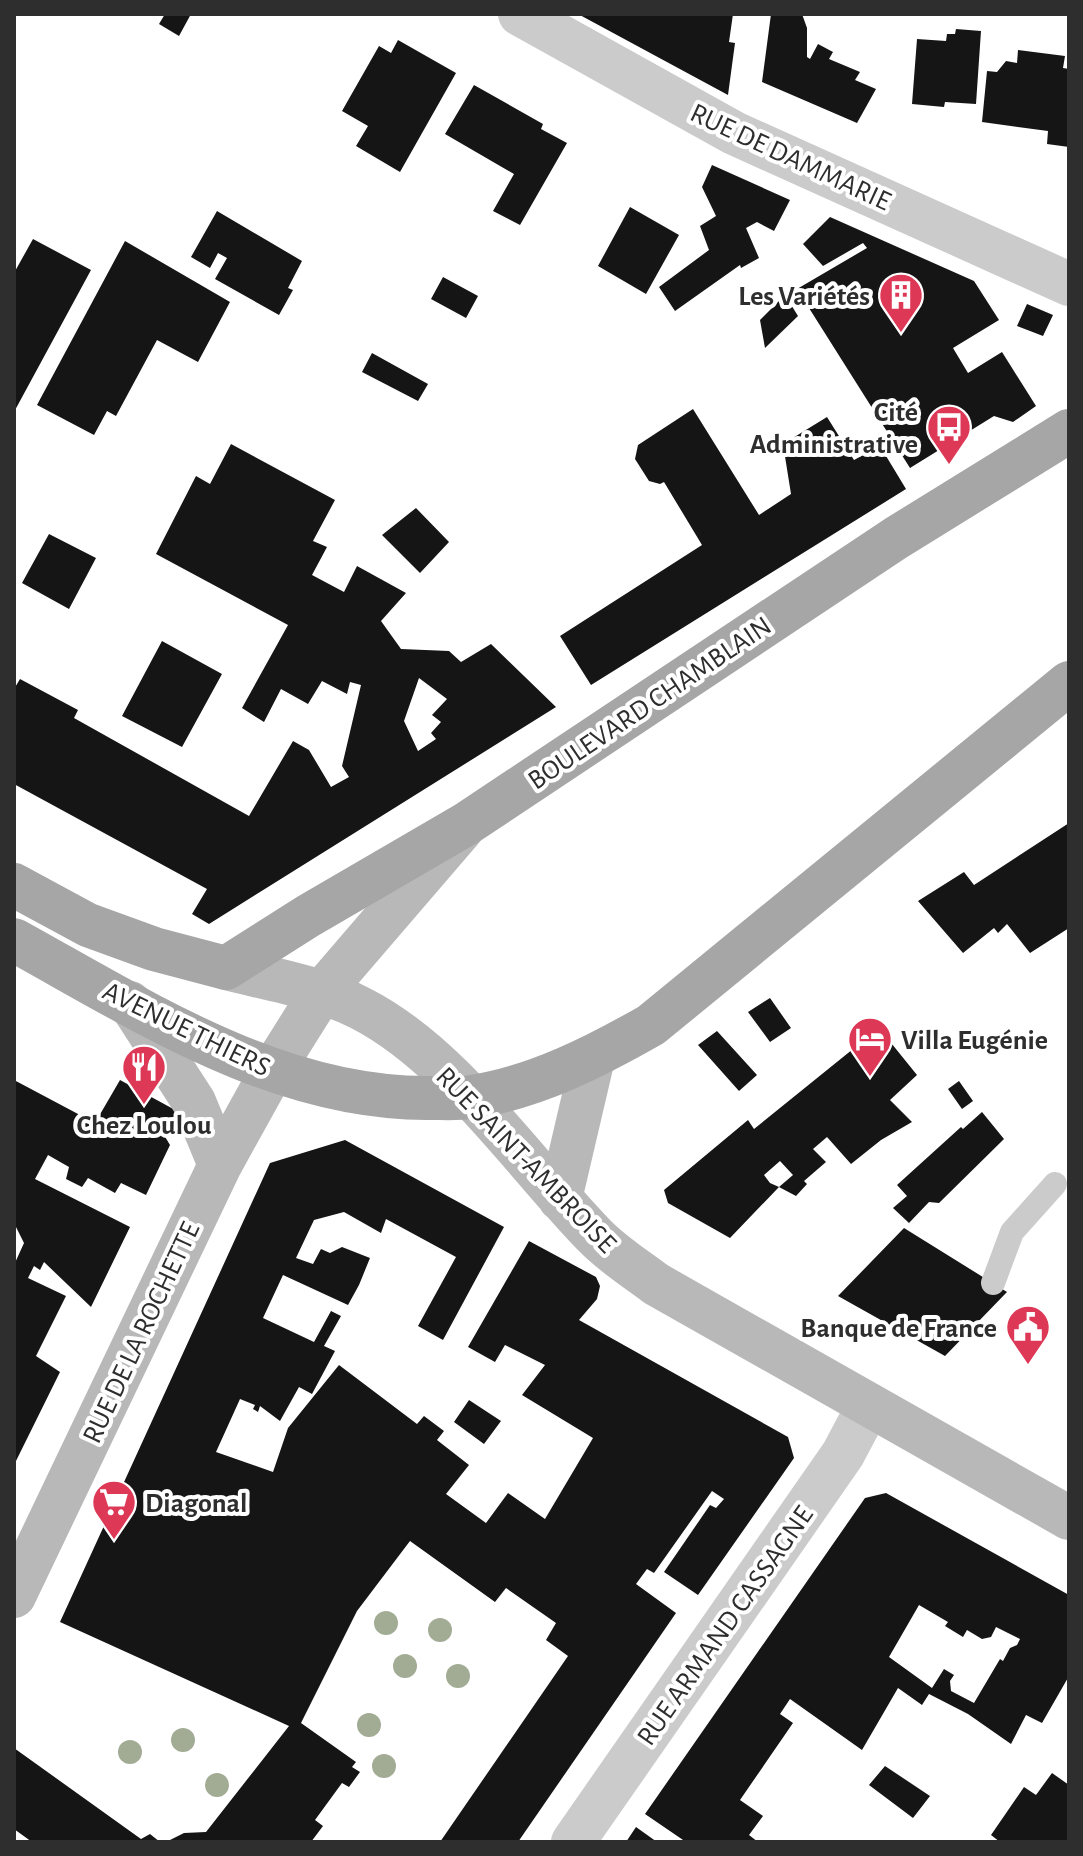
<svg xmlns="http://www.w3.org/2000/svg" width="1083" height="1856" font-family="'Alegreya Sans',sans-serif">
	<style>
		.building { fill: #151515; fill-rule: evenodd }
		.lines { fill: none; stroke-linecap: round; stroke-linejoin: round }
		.service { stroke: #cbcbcb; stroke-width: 24 }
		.minor { stroke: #cbcbcb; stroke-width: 44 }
		.secondary { stroke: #b8b8b8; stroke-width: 44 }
		.primary { stroke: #a6a6a6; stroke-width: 44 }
		.tree { fill: #a2ac95 }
		.labels { text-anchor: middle; stroke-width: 8; stroke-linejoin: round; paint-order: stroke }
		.street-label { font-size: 28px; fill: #2e2e2e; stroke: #fff }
		.poi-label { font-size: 28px; font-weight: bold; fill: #2e2e2e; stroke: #fff; text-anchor: end }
	</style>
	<rect width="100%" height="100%" fill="#fff"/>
	<path class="building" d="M 165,14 L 191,14 L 179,36 L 159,24 Z
		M 578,14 L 733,14 L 729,42 L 735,43 L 728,95 Z
		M 771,14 L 802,14 L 807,28 L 807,57 L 810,59 L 818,44 L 833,52 L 829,59 L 860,72 L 855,80 L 876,89 L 857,123 L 762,82 Z
		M 956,29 L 981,31 L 976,104 L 945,102 L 944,107 L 912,104 L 917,39 L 946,41 L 947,34 L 955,34 Z
		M 398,40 L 456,73 L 400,172 L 356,146 L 368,126 L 342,111 L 379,46 L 391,53 Z
		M 1018,50 L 1065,56 L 1063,68 L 1069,69 L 1069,147 L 1047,144 L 1048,131 L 982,122 L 987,71 L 997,72 L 1006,61 L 1017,63 Z
		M 474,85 L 543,124 L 541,129 L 567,143 L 520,225 L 493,211 L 514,174 L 445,134 Z
		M 712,165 L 790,200 L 774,231 L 757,222 L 746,228 L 759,258 L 741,268 L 740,265 L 675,311 L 659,287 L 709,250 L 700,226 L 716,216 L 702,187 Z
		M 630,207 L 679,235 L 646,294 L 598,266 Z
		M 217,211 L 302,261 L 288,288 L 293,290 L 279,315 L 215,279 L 227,258 L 218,253 L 210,268 L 191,257 Z
		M 830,217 L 974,281 L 999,320 L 953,348 L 968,373 L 1002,352 L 1036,406 L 1013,422 L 994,416 L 910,468 L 797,289 L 867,248 L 863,243 L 823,266 L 803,244 Z
		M 33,239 L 91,270 L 14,412 L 14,273 Z
		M 125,241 L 230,302 L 198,362 L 157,340 L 116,416 L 107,411 L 94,435 L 37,405 Z
		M 443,277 L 478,296 L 466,318 L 431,299 Z
		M 785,295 L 798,316 L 765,348 L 760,320 Z
		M 1027,304 L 1053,315 L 1043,336 L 1017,326 Z
		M 372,353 L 428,384 L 418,401 L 362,372 Z
		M 693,409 L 759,515 L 791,494 L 783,444 L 827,417 L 854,460 L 880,446 L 906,489 L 591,685 L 560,636 L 702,545 L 664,482 L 660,484 L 649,481 L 635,459 L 638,445 Z
		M 231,444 L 335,500 L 313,541 L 327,547 L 312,575 L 344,592 L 357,566 L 406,593 L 381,621 L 401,649 L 449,651 L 461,662 L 491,644 L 556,707 L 209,924 L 192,914 L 207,889 L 14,784 L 14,689 L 20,679 L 78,710 L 74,718 L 249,816 L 293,741 L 309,750 L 331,787 L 349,777 L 342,766 L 361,685 L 350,682 L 347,694 L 322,681 L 308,704 L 281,689 L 264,722 L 242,708 L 288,625 L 156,554 L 196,476 L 210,484 ZM 419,678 L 447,699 L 432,715 L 441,722 L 431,733 L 436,739 L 418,751 L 404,721 Z
		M 416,508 L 449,542 L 420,573 L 382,535 Z
		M 49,534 L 96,558 L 69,609 L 22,583 Z
		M 162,641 L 222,674 L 182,747 L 122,716 Z
		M 1069,823 L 1069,928 L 1030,953 L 1007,924 L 998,933 L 994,928 L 963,953 L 918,901 L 964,872 L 974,885 Z
		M 770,998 L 791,1028 L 770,1042 L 748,1012 Z
		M 879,1028 L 917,1075 L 890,1100 L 912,1122 L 881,1140 L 851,1164 L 827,1137 L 813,1149 L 826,1162 L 804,1181 L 807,1184 L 796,1196 L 779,1187 L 793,1175 L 780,1161 L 764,1175 L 770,1183 L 779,1187 L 730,1238 L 668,1203 L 664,1190 L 748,1120 L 754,1129 Z
		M 717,1031 L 757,1075 L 739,1091 L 698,1045 Z
		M 14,1080 L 95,1123 L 120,1080 L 177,1111 L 164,1135 L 170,1145 L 146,1195 L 121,1183 L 115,1193 L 88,1178 L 82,1187 L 66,1179 L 69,1167 L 48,1155 L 35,1179 L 130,1227 L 91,1307 L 44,1262 L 40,1270 L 34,1266 L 28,1278 L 66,1296 L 36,1356 L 60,1372 L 14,1465 L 14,1265 L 24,1243 L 14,1223 Z
		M 959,1081 L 973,1101 L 962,1109 L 948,1089 Z
		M 982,1112 L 1004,1139 L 939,1203 L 929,1202 L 909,1223 L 893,1208 L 907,1196 L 897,1185 L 961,1127 L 963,1129 Z
		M 345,1140 L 504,1227 L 443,1340 L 418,1326 L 456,1257 L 386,1219 L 381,1233 L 344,1212 L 314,1220 L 296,1258 L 313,1264 L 321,1249 L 330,1253 L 342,1247 L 370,1258 L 359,1285 L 348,1305 L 283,1275 L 263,1318 L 314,1342 L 331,1311 L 341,1316 L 324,1346 L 335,1351 L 312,1394 L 299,1387 L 280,1421 L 260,1406 L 258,1412 L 253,1409 L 255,1405 L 240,1399 L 216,1452 L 273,1472 L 288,1428 L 339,1365 L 417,1424 L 424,1416 L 444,1431 L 437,1440 L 469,1465 L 446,1494 L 486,1523 L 508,1493 L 545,1519 L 593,1438 L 522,1395 L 545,1365 L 505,1345 L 495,1362 L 468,1347 L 529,1241 L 596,1277 L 600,1286 L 597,1299 L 579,1320 L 788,1437 L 794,1458 L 698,1595 L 664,1572 L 710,1505 L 716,1508 L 724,1499 L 712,1491 L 654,1573 L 647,1569 L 636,1584 L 676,1613 L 518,1842 L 440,1842 L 568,1656 L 546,1640 L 556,1623 L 506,1588 L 495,1602 L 410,1541 L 357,1611 L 301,1723 L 356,1762 L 352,1767 L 360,1772 L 349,1787 L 342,1783 L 315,1820 L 323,1826 L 311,1842 L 166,1842 L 184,1833 L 206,1832 L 289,1726 L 60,1622 L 270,1163 Z
		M 904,1228 L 1007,1292 L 945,1356 L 838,1296 Z
		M 469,1400 L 501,1421 L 484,1444 L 454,1422 Z
		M 886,1493 L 1069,1595 L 1069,1676 L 1042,1723 L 1026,1715 L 1011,1744 L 968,1714 L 929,1694 L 922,1705 L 898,1688 L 862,1750 L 790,1699 L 780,1714 L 793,1723 L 740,1800 L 763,1816 L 749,1835 L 758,1842 L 686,1842 L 645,1814 L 865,1498 ZM 919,1605 L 948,1622 L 945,1626 L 963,1637 L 967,1630 L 982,1639 L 991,1637 L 996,1627 L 1020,1639 L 1017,1645 L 1010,1648 L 1003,1661 L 1000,1659 L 974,1703 L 951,1691 L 950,1681 L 954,1675 L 944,1669 L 932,1688 L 889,1657 Z
		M 14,1748 L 141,1839 L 150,1834 L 160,1842 L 32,1842 L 14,1829 Z
		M 885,1766 L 930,1796 L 913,1818 L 869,1785 Z
		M 1052,1773 L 1069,1785 L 1069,1842 L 1000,1842 L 991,1835 L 1024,1787 L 1036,1795 Z
		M 636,1827 L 657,1842 L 626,1842 Z"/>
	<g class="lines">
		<path class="service" d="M 993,1283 L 1012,1232 L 1055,1184"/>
		<path class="minor" d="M 520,14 L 734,133 L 1069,284
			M 573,1842 L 843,1454 L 869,1405"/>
		<path class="secondary" d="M 226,968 C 269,979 319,987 360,1008 C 451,1054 523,1162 594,1235 C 612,1254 635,1268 656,1284 L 1069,1518
			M 130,1003 L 194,1102 L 220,1165
			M 560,1199 L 593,1058
			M 14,1596 L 220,1165 L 272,1071 L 321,993 L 462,829"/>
		<path class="primary" d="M 14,885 L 88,925 L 154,949 L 226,968 L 308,916 L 466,824 L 896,538 L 1069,431
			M 14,940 C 143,1011 277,1099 429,1098 C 443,1098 458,1099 472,1097 C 536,1087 595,1057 651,1025 L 1069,683"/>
	</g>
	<g class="tree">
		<circle cx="386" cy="1623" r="12"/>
		<circle cx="440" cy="1630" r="12"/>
		<circle cx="405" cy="1666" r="12"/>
		<circle cx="458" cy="1676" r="12"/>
		<circle cx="369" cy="1725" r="12"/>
		<circle cx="183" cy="1740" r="12"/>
		<circle cx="130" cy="1752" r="12"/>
		<circle cx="384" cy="1766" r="12"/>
		<circle cx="217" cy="1785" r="12"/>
	</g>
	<defs>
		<g id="building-pin" transform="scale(2.3)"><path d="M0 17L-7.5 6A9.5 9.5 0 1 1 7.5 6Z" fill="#dd3957" stroke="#fff"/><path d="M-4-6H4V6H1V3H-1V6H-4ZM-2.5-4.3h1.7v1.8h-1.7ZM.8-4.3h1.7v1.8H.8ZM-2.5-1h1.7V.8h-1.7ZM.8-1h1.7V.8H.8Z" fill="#fff"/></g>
		<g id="bus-pin" transform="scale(2.3)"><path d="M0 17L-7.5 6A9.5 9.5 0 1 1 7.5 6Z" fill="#dd3957" stroke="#fff"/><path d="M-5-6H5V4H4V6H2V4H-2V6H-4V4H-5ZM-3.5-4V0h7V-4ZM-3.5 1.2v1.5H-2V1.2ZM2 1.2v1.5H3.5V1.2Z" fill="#fff"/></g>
		<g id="hotel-pin" transform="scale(2.3)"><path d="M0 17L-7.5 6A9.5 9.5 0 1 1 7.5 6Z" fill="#dd3957" stroke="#fff"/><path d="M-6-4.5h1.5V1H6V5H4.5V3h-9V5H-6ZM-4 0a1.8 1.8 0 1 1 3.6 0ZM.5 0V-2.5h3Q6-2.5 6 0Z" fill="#fff"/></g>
		<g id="restaurant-pin" transform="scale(2.3)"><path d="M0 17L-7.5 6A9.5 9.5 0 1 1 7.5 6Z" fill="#dd3957" stroke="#fff"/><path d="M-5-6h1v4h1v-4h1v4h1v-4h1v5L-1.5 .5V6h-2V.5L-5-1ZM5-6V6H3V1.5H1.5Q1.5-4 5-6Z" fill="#fff"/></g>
		<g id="civic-pin" transform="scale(2.3)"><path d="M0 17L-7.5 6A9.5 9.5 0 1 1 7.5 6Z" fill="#dd3957" stroke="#fff"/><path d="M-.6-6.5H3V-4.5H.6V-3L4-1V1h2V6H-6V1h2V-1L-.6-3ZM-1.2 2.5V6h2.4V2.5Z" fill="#fff"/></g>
		<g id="supermarket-pin" transform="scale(2.3)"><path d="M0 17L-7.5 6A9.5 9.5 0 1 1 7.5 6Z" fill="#dd3957" stroke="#fff"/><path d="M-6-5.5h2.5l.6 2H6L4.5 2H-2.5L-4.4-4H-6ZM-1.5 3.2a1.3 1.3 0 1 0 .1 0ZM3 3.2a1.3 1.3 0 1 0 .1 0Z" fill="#fff"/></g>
	</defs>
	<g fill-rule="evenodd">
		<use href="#building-pin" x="901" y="295"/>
		<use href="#bus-pin" x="949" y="427"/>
		<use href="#hotel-pin" x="870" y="1039"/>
		<use href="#restaurant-pin" x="144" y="1067"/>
		<use href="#civic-pin" x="1028" y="1327"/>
		<use href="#supermarket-pin" x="114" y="1502"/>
	</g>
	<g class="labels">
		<g class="street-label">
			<text transform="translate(791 156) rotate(25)" y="10">RUE DE DAMMARIE</text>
			<text transform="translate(649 702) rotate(-34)" y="10">BOULEVARD CHAMBLAIN</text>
			<text transform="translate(187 1028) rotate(26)" y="10">AVENUE THIERS</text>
			<text transform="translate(527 1159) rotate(46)" y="10">RUE SAINT-AMBROISE</text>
			<text transform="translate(140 1332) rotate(-65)" y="10">RUE DE LA ROCHETTE</text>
			<text transform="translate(724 1625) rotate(-55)" y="10">RUE ARMAND CASSAGNE</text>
		</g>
		<g class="poi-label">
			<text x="870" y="305">Les Variétés</text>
			<text x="918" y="421">Cité<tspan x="918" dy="32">Administrative</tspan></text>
			<text x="901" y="1049" text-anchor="start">Villa Eugénie</text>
			<text x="144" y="1134" text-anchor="middle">Chez Loulou</text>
			<text x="997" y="1337">Banque de France</text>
			<text x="145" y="1512" text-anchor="start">Diagonal</text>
		</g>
	</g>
	<rect width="1083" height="1856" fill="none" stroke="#2e2e2e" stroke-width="32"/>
</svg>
